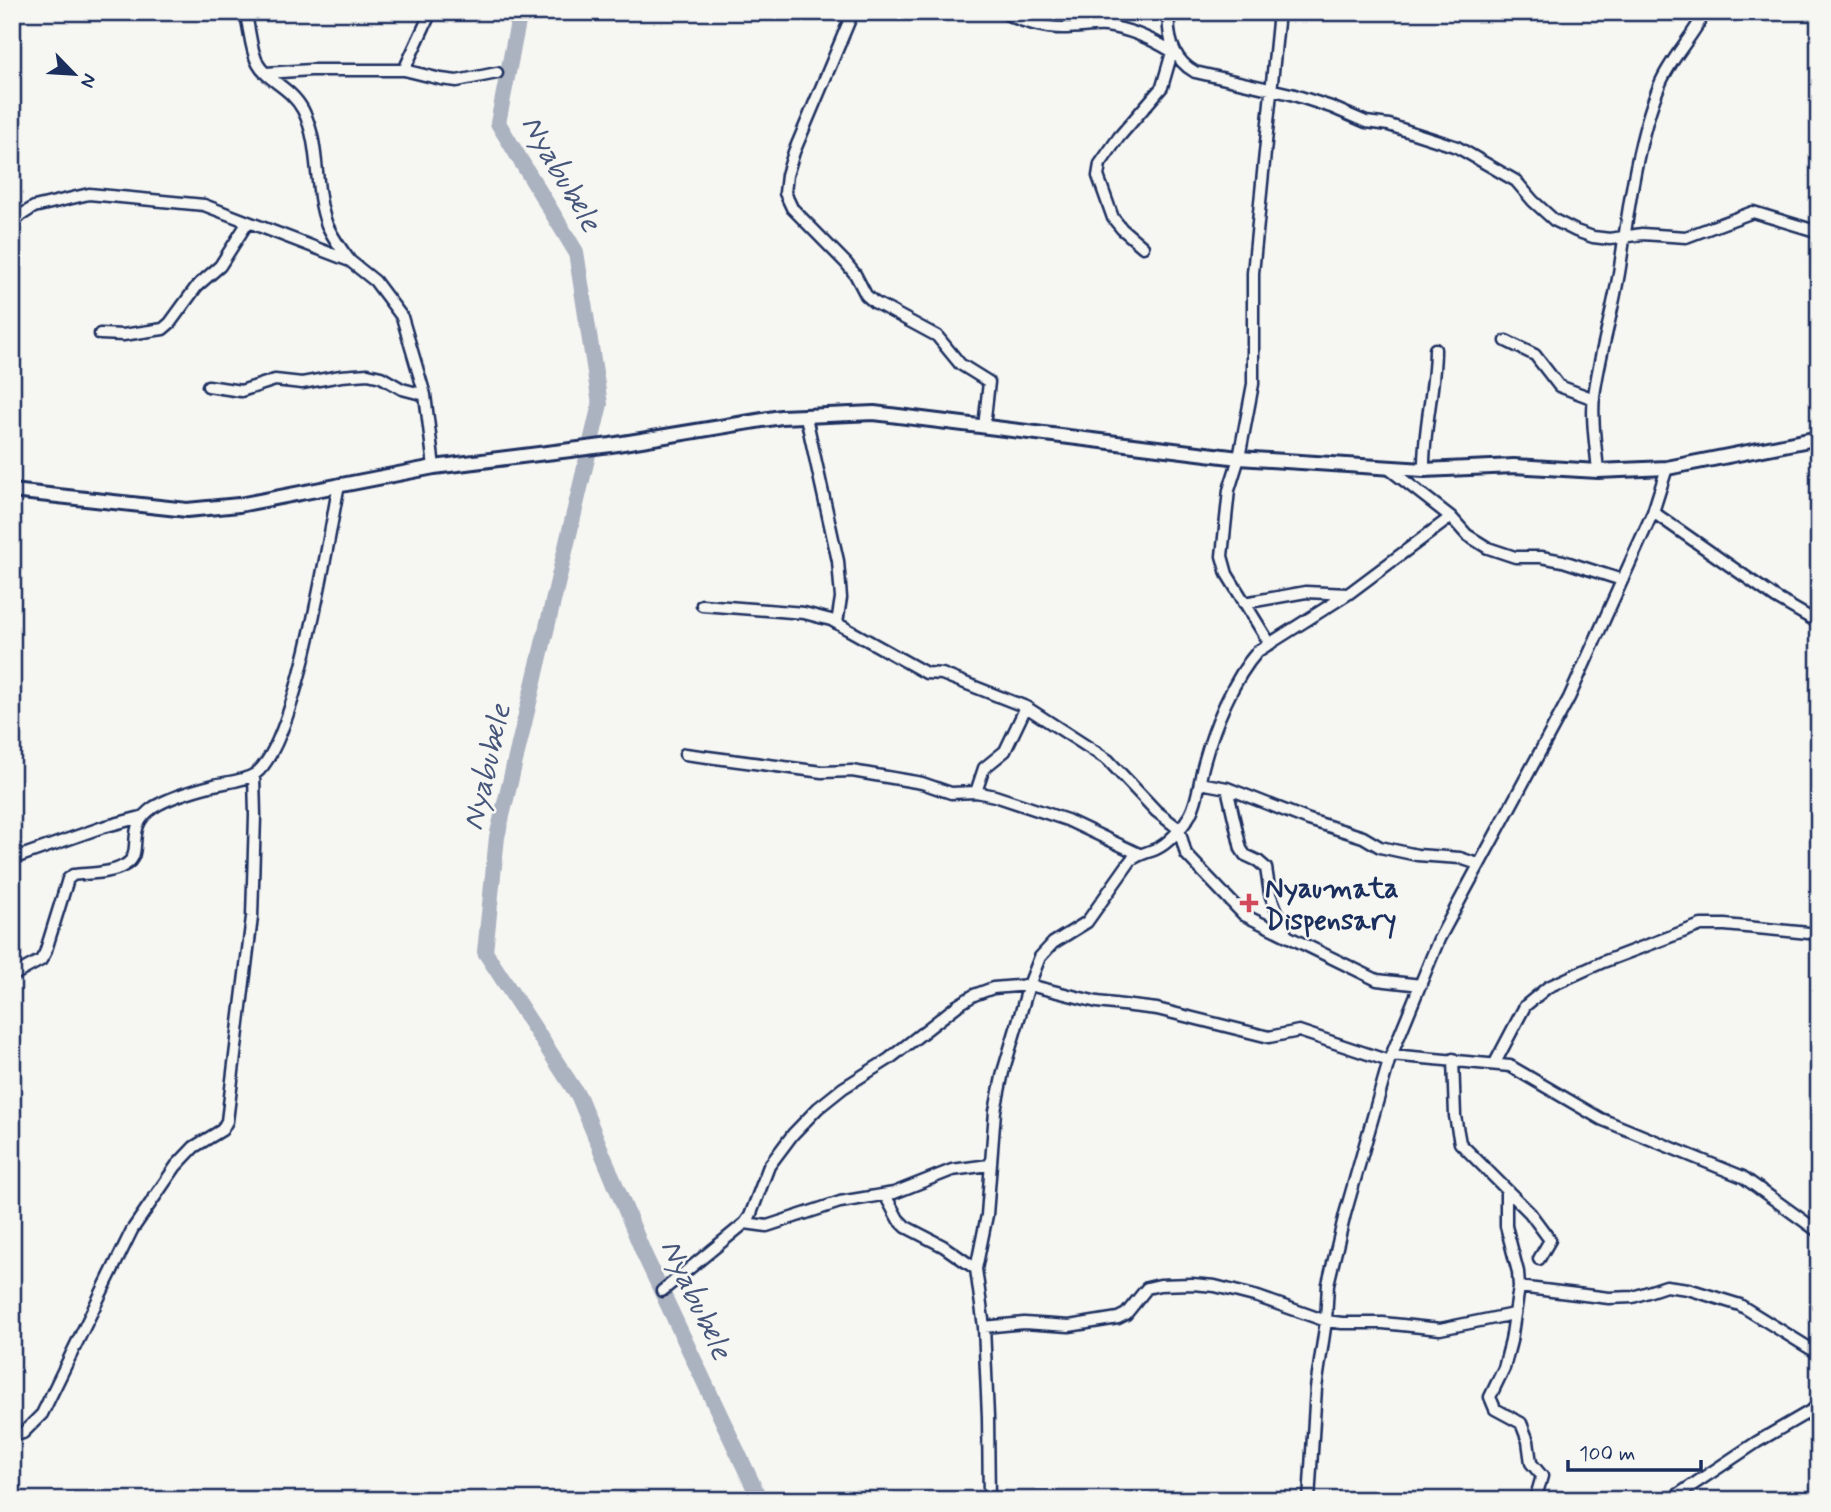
<svg xmlns="http://www.w3.org/2000/svg" width="1831" height="1512" font-family="Mynerve,sans-serif">
	<style>
		.lines { fill: none; stroke-linecap: round; stroke-linejoin: round }
		.river { stroke: #abb2c0; stroke-width: 16 }
		.minor-casing { stroke: #1b2f5e; stroke-width: 15 }
		.tertiary-casing { stroke: #1b2f5e; stroke-width: 18 }
		.minor { stroke: #f6f6f2; stroke-width: 10 }
		.tertiary { stroke: #f6f6f2; stroke-width: 12 }
		.poi-dot { fill: #d1495b; stroke: #f6f6f2; stroke-width: 2.5 }
		.labels { text-anchor: middle; stroke-width: 5; stroke-linejoin: round; paint-order: stroke }
		.poi-label { font-size: 28px; font-weight: bold; fill: #1b2f5e; stroke: #f6f6f2; text-anchor: start }
		.water-label { font-size: 30px; font-style: italic; fill: #46567b; stroke: #f6f6f2 }
	</style>
	<rect width="100%" height="100%" fill="#f6f6f2"/>
	<filter id="ink" filterUnits="userSpaceOnUse"><feTurbulence type="fractalNoise" baseFrequency=".0143" numOctaves="2"/><feDisplacementMap in="SourceGraphic" scale="14" xChannelSelector="R" yChannelSelector="G"/><feConvolveMatrix kernelMatrix="1 2 1 2 8 2 1 2 1" color-interpolation-filters="sRGB"/></filter>
	<g filter="url(#ink)">
		<g class="lines">
			<path class="river" d="M 520,12 L 498,123 L 576,252 L 600,404 L 497,837 L 485,952 L 579,1097 L 644,1254 L 760,1500"/>
			<g class="minor-casing">
				<path id="minor" d="M 245,12 C 250,28 250,49 258,64 C 267,81 291,87 303,110 C 321,145 313,188 327,225 C 333,238 341,249 350,261
					M 853,12 L 794,152 L 787,175 L 785,193 L 792,208 L 846,263 L 855,274 L 866,295 L 874,302 L 937,336 L 960,364 L 989,382 L 984,427
					M 1003,12 C 1020,22 1047,29 1067,28 C 1080,28 1093,25 1106,26 C 1130,29 1152,39 1173,52
					M 1169,12 C 1167,36 1173,60 1195,72 L 1291,94 L 1331,107 L 1366,122 L 1389,125 L 1457,147 L 1516,181 L 1533,201 L 1554,220 L 1576,231 L 1593,237 L 1610,239 L 1642,234 L 1686,237 L 1753,212 L 1819,232
					M 404,70 L 431,12
					M 266,73 L 311,70 L 404,70 L 441,79 L 457,81 L 497,73
					M 12,221 L 34,207 L 89,194 L 204,205 L 350,261 L 375,281 L 402,317 L 425,395 L 434,467
					M 1143,247 L 1122,229 L 1113,218 L 1098,176 L 1100,164 L 1119,137 L 1162,87 L 1173,49
					M 100,334 L 123,335 L 163,329 L 170,323 L 197,286 L 220,266 L 248,222
					M 1506,341 L 1535,355 L 1559,386 L 1594,399
					M 208,386 L 241,391 L 275,380 L 302,383 L 341,376 L 368,374 L 381,377 L 402,389 L 425,395
					M 806,417 L 838,561 L 841,598 L 837,623
					M 1388,468 L 1451,517 L 1467,535 L 1488,548 L 1515,557 L 1541,557 L 1563,561 L 1622,580
					M 1424,470 C 1423,429 1435,390 1435,349
					M 1598,471 C 1596,447 1591,420 1594,396 C 1600,350 1615,306 1621,260 C 1629,205 1638,136 1660,84 C 1671,58 1692,38 1705,12
					M 1653,512 L 1776,598 L 1819,623
					M 1244,603 L 1306,592 L 1348,594
					M 702,605 L 804,613 L 831,620 L 926,673 L 942,674 L 1026,707 L 1108,760 L 1156,811 L 1179,829 L 1186,854 L 1244,915 L 1377,980 L 1421,985
					M 1270,644 L 1227,574 L 1222,556 L 1229,490 L 1239,458 L 1253,384 L 1253,273 L 1279,12
					M 685,754 L 822,772 L 852,771 L 922,783 L 951,793 L 976,792 L 995,796 L 1067,820 L 1139,854
					M 1200,783 L 1227,788 L 1309,820 L 1363,837 L 1380,847 L 1417,855 L 1460,858 L 1478,864
					M 1227,788 L 1241,849 L 1245,855 L 1258,861 L 1266,868 L 1270,894 L 1286,934
					M 976,792 L 984,768 L 1005,751 L 1026,707
					M 12,859 L 103,827 L 141,817
					M 12,976 L 41,960 L 45,953 L 68,879 L 73,875 C 89,873 111,874 125,865 C 146,853 122,828 154,807 C 172,796 194,790 214,785 C 227,782 244,781 255,774 C 297,744 328,540 339,484
					M 1391,1055 L 1510,1066 L 1601,1119 L 1743,1177 L 1819,1232
					M 1453,1059 L 1455,1116 L 1460,1143 L 1530,1213 L 1550,1240 L 1539,1259
					M 1495,1063 L 1525,1006 L 1548,987 L 1603,962 L 1701,925 L 1725,925 L 1819,934
					M 1506,1189 L 1506,1226 L 1518,1272 L 1519,1287 L 1511,1341 L 1504,1368 L 1490,1397 L 1495,1409 L 1521,1423 L 1528,1441 L 1531,1463 L 1542,1476 L 1535,1500
					M 885,1195 L 898,1219 L 906,1227 L 943,1246 L 976,1269
					M 745,1223 L 767,1226 L 840,1202 L 894,1193 L 952,1170 L 989,1165
					M 1519,1287 L 1609,1298 L 1633,1297 L 1666,1286 L 1688,1289 L 1740,1305 L 1819,1354
					M 662,1291 L 745,1223 L 750,1216 L 769,1166 L 793,1134 L 818,1108 L 843,1088 L 889,1059 L 958,1005 L 974,995 L 993,988 L 1029,985 L 1097,1002 L 1157,1009 L 1269,1037 L 1299,1031 L 1389,1061
					M 984,1327 L 1024,1323 L 1069,1326 L 1118,1318 L 1126,1314 L 1147,1288 L 1160,1285 L 1192,1284 L 1215,1286 L 1258,1297 L 1326,1321 L 1342,1323 L 1383,1323 L 1440,1329 L 1514,1314
					M 12,1435 L 23,1433 L 42,1414 L 132,1230 L 176,1166 L 194,1147 L 222,1130 L 227,1121 L 252,917 L 255,816 L 254,775
					M 989,1500 L 988,1417 L 984,1327 L 976,1269 L 987,1215 L 995,1111 L 1003,1072 L 1029,985 L 1040,957 L 1053,943 L 1087,922 L 1131,860 C 1139,854 1146,853 1156,849 C 1168,844 1183,827 1190,815 C 1199,799 1199,780 1204,763 C 1214,726 1233,679 1258,651 L 1348,594 L 1451,517
					M 1309,1500 L 1316,1388 L 1326,1321 L 1328,1284 L 1345,1214 L 1389,1061 L 1439,939 L 1569,698 L 1653,512 L 1667,468
					M 1670,1500 L 1757,1442 L 1819,1406"/>
			</g>
			<g class="tertiary-casing">
				<path id="tertiary" d="M 12,491 L 187,510 L 239,505 L 434,467 L 611,445 L 781,417 L 874,413 L 1239,458 L 1424,470 L 1514,466 L 1598,471 L 1667,468 L 1819,438"/>
			</g>
			<use href="#minor" class="minor"/>
			<use href="#tertiary" class="tertiary"/>
		</g>
	</g>
	<path class="poi-dot" d="M1245.5 892.5h7v7h7v7h-7v7h-7v-7h-7v-7h7z"/>
	<g class="labels">
		<g class="poi-label">
			<text x="1265" y="897">Nyaumata<tspan x="1265" dy="32">Dispensary</tspan></text>
		</g>
		<g class="water-label">
			<text transform="translate(562 173) rotate(60)" y="10">Nyabubele</text>
			<text transform="translate(486 767) rotate(-77)" y="10">Nyabubele</text>
			<text transform="translate(697 1299) rotate(65)" y="10">Nyabubele</text>
		</g>
	</g>
	<rect width="1831" height="1512" fill="none" stroke="#f6f6f2" stroke-width="42"/>
	<rect x="21" y="21" width="1789" height="1470" fill="none" stroke="#1b2f5e" stroke-width="2.5" filter="url(#ink)"/>
	<g transform="translate(74 74) rotate(115)" stroke="#f6f6f2" stroke-width="5" paint-order="stroke">
	<path d="M0-5L12 26L0 18L-12 26Z" fill="#1b2f5e"/>
	<text y="-10" font-size="19" font-weight="bold" text-anchor="middle" fill="#1b2f5e">N</text>
	</g>
	<path d="M1568 1460v10h133v-10" fill="none" stroke="#1b2f5e" stroke-width="3.5"/>
	<text x="1579" y="1460" font-size="21" fill="#1b2f5e" stroke="#f6f6f2" stroke-width="5" paint-order="stroke">100 m</text>
</svg>
